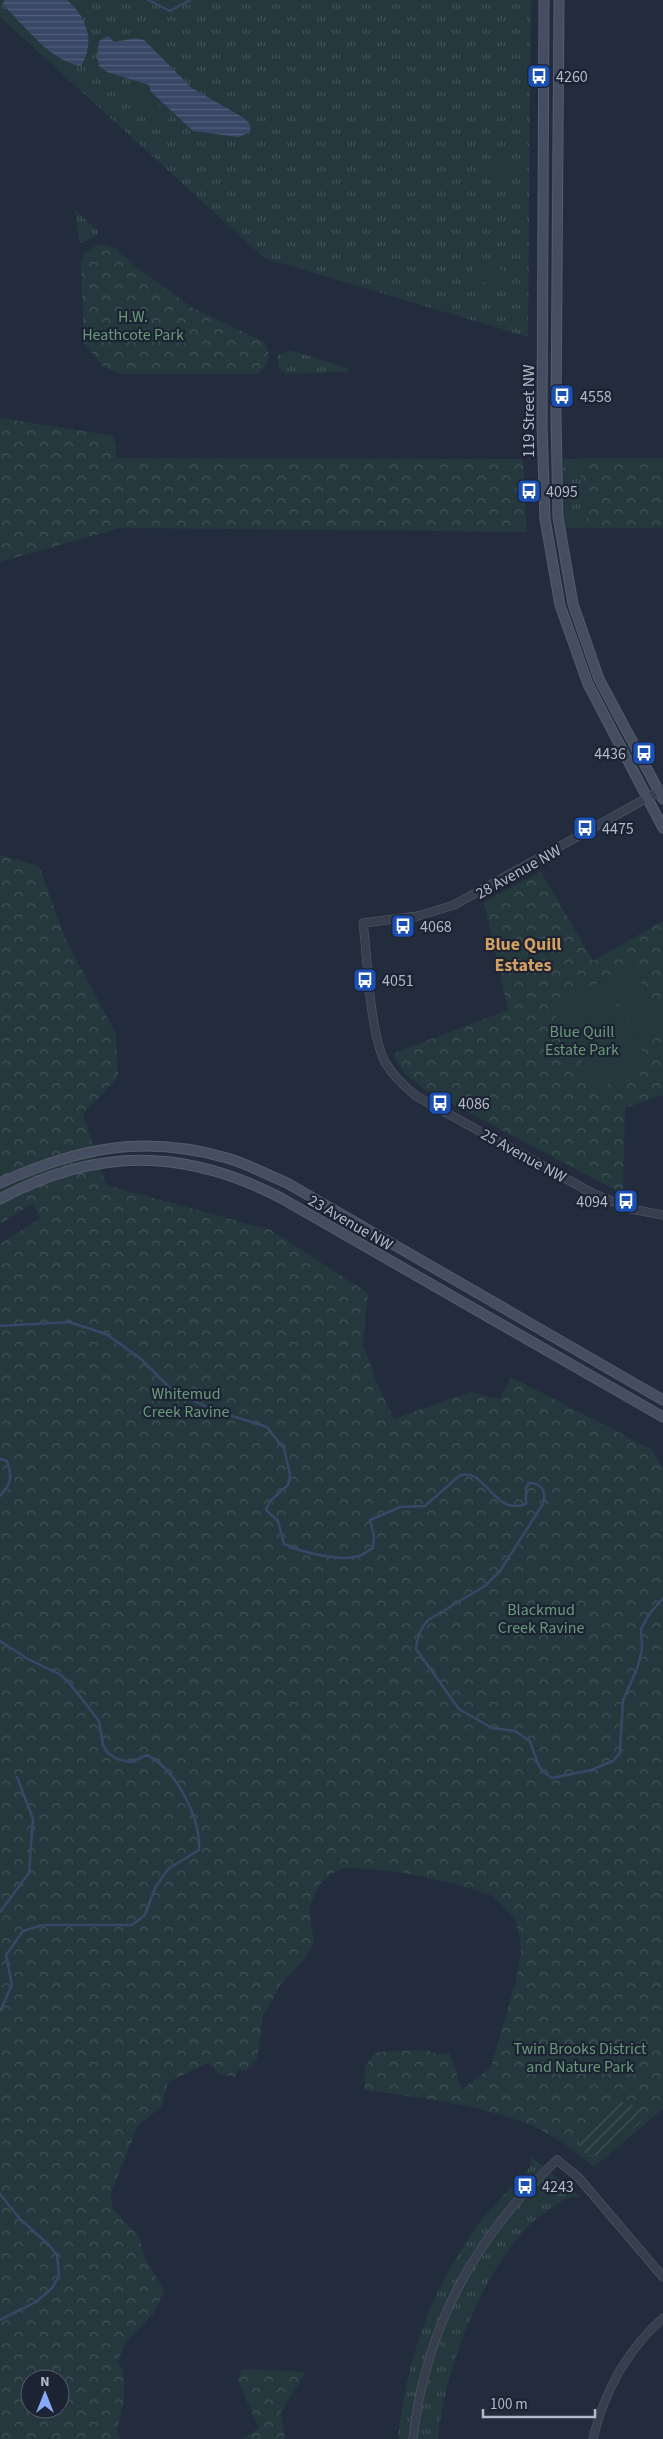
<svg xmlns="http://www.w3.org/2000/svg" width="663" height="2439" font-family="'Source Sans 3',sans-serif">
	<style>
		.grass { fill: url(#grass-tufts) }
		.forest { fill: url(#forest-crowns); fill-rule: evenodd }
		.garden { fill: url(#garden-furrows) }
		.pitch { fill: #25383e }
		.water { fill: url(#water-rules) }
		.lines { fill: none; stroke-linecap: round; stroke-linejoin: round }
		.stream { stroke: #394766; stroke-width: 2.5 }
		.tertiary-casing { stroke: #555c6b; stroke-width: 9 }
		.secondary-casing { stroke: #555c6b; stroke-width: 11 }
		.tertiary { stroke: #373e4d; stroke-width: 8 }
		.secondary { stroke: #454d60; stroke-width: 9 }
		.labels { text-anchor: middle; stroke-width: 4.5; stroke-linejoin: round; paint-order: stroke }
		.poi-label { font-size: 16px; fill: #b3b9c8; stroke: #1c2332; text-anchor: start }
		.park-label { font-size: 16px; fill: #6a997a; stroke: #1c2332 }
		.street-label { font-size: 16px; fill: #b3b9c8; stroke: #1c2332 }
		.neighbourhood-label { font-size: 18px; font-weight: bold; fill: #d49f62; stroke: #1c2332 }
	</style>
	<defs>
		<pattern id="grass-tufts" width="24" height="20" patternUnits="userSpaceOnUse" patternTransform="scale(1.25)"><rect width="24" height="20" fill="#25383e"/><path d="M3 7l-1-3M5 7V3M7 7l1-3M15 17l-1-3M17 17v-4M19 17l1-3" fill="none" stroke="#425358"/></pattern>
		<pattern id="forest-crowns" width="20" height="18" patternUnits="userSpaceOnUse" patternTransform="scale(1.25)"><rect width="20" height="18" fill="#25383e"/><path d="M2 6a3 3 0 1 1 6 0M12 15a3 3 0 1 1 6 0" fill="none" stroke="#425358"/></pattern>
		<pattern id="garden-furrows" width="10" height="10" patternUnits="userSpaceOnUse" patternTransform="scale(1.25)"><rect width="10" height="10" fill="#25383e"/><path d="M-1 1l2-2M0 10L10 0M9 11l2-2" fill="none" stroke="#425358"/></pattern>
		<pattern id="water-rules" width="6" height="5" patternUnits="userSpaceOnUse" patternTransform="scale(1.25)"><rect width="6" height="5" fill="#394766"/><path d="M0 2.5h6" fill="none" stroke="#535f7a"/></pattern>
	</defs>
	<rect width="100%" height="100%" fill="#232c3d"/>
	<path class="grass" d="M 0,0 L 531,0 L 528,337 L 264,258 L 0,17 Z
		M 75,210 L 98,231 L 98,235 L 82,243 L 79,241 Z
		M 290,350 L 347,368 L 348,372 L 286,374 L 278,367 L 278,355 Z
		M 563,459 L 663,459 L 663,528 L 565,528 Z
		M 530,2156 L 581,2197 C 569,2195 563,2201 553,2207 C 490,2244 444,2368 438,2439 L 398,2439 C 405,2371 424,2309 460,2252 C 466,2242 472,2232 479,2223 C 495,2203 514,2185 531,2166 Z"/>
	<path class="forest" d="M 103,244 L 116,248 L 134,265 L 191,307 L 264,342 C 272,356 270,365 256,374 L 119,374 L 103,366 L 84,343 L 81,262 C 85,251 92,246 103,244 Z
		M 0,418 L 114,436 L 117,458 L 523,459 L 527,532 L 120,528 L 0,562 Z
		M 577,458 L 663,458 L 663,525 L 590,526 Z
		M 0,855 L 39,866 L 65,938 L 116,1034 L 118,1077 L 83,1114 L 106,1185 L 271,1230 L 368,1293 L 363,1344 L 378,1386 L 394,1419 L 470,1392 L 500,1399 L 511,1377 L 651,1449 L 663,1467 L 663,2109 L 594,2167 C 573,2150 549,2131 523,2122 C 473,2104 417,2097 365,2090 L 365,2067 L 375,2052 L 427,2050 L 438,2055 L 450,2053 L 462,2090 L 491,2067 L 516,1980 L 521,1952 L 519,1932 L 515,1920 L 493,1896 L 456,1884 L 399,1872 L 368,1869 L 343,1868 L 331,1874 L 320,1884 L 309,1909 L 314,1942 L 306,1957 L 281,1984 L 263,2016 L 257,2060 L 247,2070 L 238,2070 L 235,2077 L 219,2074 L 208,2063 L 168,2082 L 162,2106 L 138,2126 L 111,2193 L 112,2207 L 139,2237 L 145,2258 L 164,2291 L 154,2313 L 125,2343 L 118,2362 C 131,2379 121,2412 117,2432 L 121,2439 L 0,2439 L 0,1244 L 41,1218 L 32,1204 L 0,1224 ZM 30,2379 L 60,2379 L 60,2409 L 30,2409 Z
		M 541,872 L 593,961 L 663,921 L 663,1095 L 625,1108 L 623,1194 L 424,1089 L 405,1074 L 392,1054 L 508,1010 L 484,902 Z
		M 242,2369 L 306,2372 L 281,2412 L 285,2439 L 242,2439 L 259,2428 L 238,2380 Z"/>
	<path class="garden" d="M 622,2102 C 634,2103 643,2110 640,2123 L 602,2156 L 587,2155 L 579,2147 L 579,2137 L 617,2103 Z"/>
	<path class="pitch" d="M 142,91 L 152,97 L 169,118 L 166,125 C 150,125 138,111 131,98 L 132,94 Z
		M 504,153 L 510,155 L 514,174 L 511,186 L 503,187 L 496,183 L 488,166 L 491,160 Z
		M 481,259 L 505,271 L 507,278 L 500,285 L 495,286 C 483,283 471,279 472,265 Z
		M 630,963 L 663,1020 L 663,1034 L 643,1046 L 604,978 Z
		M 602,981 L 648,1062 L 598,1090 L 552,1009 Z"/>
	<path class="water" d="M 4,0 L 67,0 C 87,17 96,42 81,66 C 50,62 25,25 3,5 Z
		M 108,36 L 114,42 L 136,38 L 144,40 L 192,88 L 244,118 L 250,124 L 250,132 L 239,137 L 193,131 L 151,92 L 149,85 L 107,72 L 99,66 L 97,56 L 99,41 Z"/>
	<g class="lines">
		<path class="stream" d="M 148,0 L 170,11 L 190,0
			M 0,1326 L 69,1322 L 106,1334 L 140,1358 L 170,1388 L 210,1409 L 267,1427 L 284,1449 L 290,1474 L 288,1485 L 270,1501 L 266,1510 L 278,1521 L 284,1544 C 301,1552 340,1562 359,1556 C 363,1555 368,1550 373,1548 L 374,1536 L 370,1520 L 400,1507 L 425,1506 L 459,1476 C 485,1465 493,1517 526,1504 L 526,1488 L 529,1483 C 542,1483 547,1492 543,1504 L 500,1571 L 485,1586 L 428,1620 C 420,1629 417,1637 416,1649 L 459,1709 L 492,1728 L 515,1731 L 530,1741 L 538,1764 L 543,1772 L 552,1778 L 591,1770 L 613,1761 L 620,1753 L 623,1700 L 637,1669 L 642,1649 L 641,1629 L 650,1613 L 663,1598
			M 0,1459 L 7,1461 C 12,1476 12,1484 0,1496
			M 0,1641 L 28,1659 L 61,1675 L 71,1685 L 99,1721 L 103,1745 L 108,1753 L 117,1759 L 131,1762 L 147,1755 C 176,1769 201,1819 199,1850 L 168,1869 L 155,1888 L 145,1915 L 132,1925 L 43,1925 L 23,1931 L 6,1955 L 12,1985 L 0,2011
			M 0,1912 L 29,1873 L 33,1819 L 17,1777
			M 0,2194 L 19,2218 L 49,2245 L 57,2255 L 59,2276 L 52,2288 L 36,2302 L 0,2320"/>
		<g class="tertiary-casing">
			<path id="tertiary" d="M 663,789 L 454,905 L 418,916 L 363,923 C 368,960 369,1030 385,1062 C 393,1076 404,1086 416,1096 L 592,1193 L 631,1209 L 663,1215
				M 413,2439 C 425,2327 475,2236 557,2160 L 578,2177 L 663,2277
				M 593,2439 C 604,2392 627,2350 663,2318"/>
		</g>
		<g class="secondary-casing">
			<path id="secondary" d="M 544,0 L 542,425 L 545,519 L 560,605 L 588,684 L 663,828
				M 559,0 L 556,418 L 558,517 L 573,604 L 599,679 L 663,799
				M 0,1183 C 77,1148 143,1134 227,1158 C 248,1164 267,1175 287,1183 L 663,1400
				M 0,1199 C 96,1147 185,1148 281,1198 L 663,1417"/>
		</g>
		<use href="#tertiary" class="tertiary"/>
		<use href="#secondary" class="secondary"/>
	</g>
	<defs>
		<g id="bus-square" transform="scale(1.25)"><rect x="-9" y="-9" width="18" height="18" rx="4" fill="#1a4fb4" stroke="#1c2332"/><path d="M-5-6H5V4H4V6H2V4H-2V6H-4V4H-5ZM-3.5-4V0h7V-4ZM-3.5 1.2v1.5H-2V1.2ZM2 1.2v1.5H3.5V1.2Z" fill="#fff"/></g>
	</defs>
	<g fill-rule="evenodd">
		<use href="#bus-square" x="539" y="76"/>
		<use href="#bus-square" x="562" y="396"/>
		<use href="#bus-square" x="529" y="491"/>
		<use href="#bus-square" x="644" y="753"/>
		<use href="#bus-square" x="585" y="828"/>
		<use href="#bus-square" x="403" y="926"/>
		<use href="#bus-square" x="365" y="980"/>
		<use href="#bus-square" x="440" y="1103"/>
		<use href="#bus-square" x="626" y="1201"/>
		<use href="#bus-square" x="525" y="2186"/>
	</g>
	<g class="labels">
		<g class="poi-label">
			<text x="556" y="82">4260</text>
			<text x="580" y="402">4558</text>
			<text x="546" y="497">4095</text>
			<text x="626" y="759" text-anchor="end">4436</text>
			<text x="602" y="834">4475</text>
			<text x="420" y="932">4068</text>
			<text x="382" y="986">4051</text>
			<text x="458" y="1109">4086</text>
			<text x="608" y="1207" text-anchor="end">4094</text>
			<text x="542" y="2192">4243</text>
		</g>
		<g class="park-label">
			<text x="133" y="322">H.W.<tspan x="133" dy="18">Heathcote Park</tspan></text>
			<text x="582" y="1037">Blue Quill<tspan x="582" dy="18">Estate Park</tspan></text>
			<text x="186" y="1399">Whitemud<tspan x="186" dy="18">Creek Ravine</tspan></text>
			<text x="541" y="1615">Blackmud<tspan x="541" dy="18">Creek Ravine</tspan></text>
			<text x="580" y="2054">Twin Brooks District<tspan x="580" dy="18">and Nature Park</tspan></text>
		</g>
		<g class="street-label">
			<text transform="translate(528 411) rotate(-90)" y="6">119 Street NW</text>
			<text transform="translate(518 871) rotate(-29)" y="6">28 Avenue NW</text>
			<text transform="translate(524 1155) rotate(29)" y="6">25 Avenue NW</text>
			<text transform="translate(351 1222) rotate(30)" y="6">23 Avenue NW</text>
		</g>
		<g class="neighbourhood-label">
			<text x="523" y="950">Blue Quill<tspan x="523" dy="21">Estates</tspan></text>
		</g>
	</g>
	<g transform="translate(45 2394)"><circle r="24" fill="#1c2332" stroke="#585f6e"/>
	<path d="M0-4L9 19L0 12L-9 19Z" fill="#89a8f7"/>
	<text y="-8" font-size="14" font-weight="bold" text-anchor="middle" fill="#b3b9c8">N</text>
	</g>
	<path d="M483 2409v8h112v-8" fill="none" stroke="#b3b9c8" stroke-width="2.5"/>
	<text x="490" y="2409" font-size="15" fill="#b3b9c8" stroke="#1c2332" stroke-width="4" paint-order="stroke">100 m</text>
</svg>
